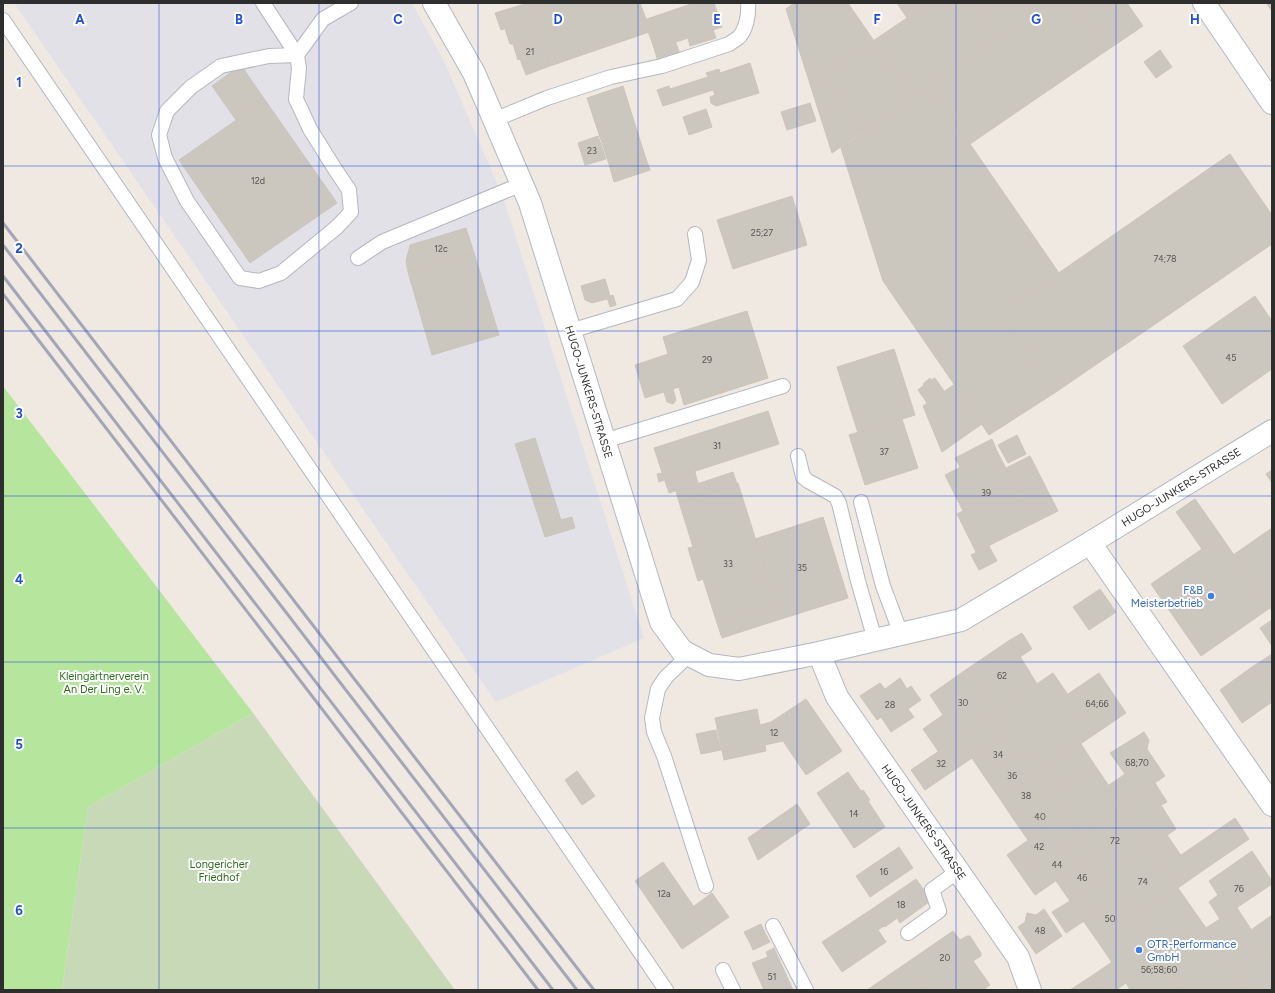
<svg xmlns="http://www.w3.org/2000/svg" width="1275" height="993" font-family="Figtree,sans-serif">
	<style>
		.industrial { fill: #e3e1e8 }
		.green { fill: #b6e59e }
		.cemetery { fill: #c8d9b8 }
		.building { fill: #cbc7bf; stroke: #cbc5ba }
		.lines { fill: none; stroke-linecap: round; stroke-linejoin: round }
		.service-casing { stroke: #b4b7c1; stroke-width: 16 }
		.minor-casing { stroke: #b4b7c1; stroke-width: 24 }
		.tertiary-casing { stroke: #b4b7c1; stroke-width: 24 }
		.service { stroke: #fff; stroke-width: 14 }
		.minor { stroke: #fff; stroke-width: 22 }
		.tertiary { stroke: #fff; stroke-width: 22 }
		.rail { stroke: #a3a6b8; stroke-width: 3 }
		.grid { fill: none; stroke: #1d4ed8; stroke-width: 1; stroke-opacity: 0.55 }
		.shop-dot { fill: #3f7fe0; stroke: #fff; stroke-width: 1.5 }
		.labels { text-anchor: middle; stroke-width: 4; stroke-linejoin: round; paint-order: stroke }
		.number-label { font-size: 9px; fill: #555452 }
		.street-label { font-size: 11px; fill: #2e2e2e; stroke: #fff }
		.shop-label { font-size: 11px; fill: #366cbe; stroke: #fff; text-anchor: end }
		.park-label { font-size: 11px; fill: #2c6e1b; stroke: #fff }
		.grid-label { font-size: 13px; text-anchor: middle; font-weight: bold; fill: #1d4ed8; stroke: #fff; stroke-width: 4; stroke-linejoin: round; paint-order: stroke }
	</style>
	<rect width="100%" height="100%" fill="#efe9e1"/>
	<path class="industrial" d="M 14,3 L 412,3 L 444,61 L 503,197 L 644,638 L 496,702 Z"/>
	<path class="green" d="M 3,386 L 253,713 L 88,807 L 62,990 L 3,990 Z"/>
	<path class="cemetery" d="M 253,713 L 455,990 L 62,990 L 88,807 Z"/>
	<path class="building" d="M 528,3 L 640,3 L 646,19 L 644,20 L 649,32 L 550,66 Z
		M 528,3 L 533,19 L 501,30 L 495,13 Z
		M 694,3 L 714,3 L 722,27 L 713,30 L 716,38 L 690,46 L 688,38 L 676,42 L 674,38 L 653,45 L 644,20 Z
		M 794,3 L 848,3 L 874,41 L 810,84 L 786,9 Z
		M 897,3 L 928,3 L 907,18 Z
		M 929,3 L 973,3 L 997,39 L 912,98 L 873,41 Z
		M 973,3 L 1050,3 L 997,39 Z
		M 1050,3 L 1072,3 L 1106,51 L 970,144 L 930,86 Z
		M 1072,3 L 1127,3 L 1143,26 L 1106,51 Z
		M 1266,3 L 1272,3 L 1272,11 Z
		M 533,19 L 550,66 L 526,75 L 520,59 L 518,60 L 513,44 L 510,44 L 505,29 Z
		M 674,38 L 680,54 L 658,61 L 653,45 Z
		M 873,41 L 912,98 L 861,133 L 822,76 Z
		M 1160,50 L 1172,67 L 1156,78 L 1144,62 Z
		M 750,63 L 759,93 L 716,106 L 711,103 L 710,97 L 715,95 L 713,90 L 663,106 L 657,90 L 669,86 L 670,89 L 708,77 L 706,73 L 719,69 L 720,73 Z
		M 241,65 L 265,100 L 236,120 L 212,86 Z
		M 822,76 L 861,133 L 832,153 L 810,84 Z
		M 623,86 L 644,153 L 609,164 L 587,98 Z
		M 930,86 L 1059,273 L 1001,313 L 1056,392 L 989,435 L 883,281 L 841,148 Z
		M 265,100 L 337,203 L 250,263 L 179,160 Z
		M 810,103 L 816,121 L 787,130 L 781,112 Z
		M 706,109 L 712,127 L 689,135 L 683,117 Z
		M 598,136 L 606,159 L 585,165 L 578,143 Z
		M 644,153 L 650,170 L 614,182 L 609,164 Z
		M 1230,154 L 1272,215 L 1272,244 L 1056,392 L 1001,313 Z
		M 792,196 L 807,245 L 733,269 L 717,220 Z
		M 466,228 L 474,253 L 408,272 L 406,261 L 410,245 Z
		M 474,253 L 499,335 L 432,355 L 408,272 Z
		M 605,279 L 610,296 L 607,297 L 607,299 L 592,303 L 585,300 L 581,286 Z
		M 613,295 L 616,305 L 610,307 L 607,297 Z
		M 1255,296 L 1272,321 L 1272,369 L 1222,404 L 1183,346 Z
		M 747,311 L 768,378 L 684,405 L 679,387 L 673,389 L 676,400 L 673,404 L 667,402 L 664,392 L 645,398 L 635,365 L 668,354 L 663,337 Z
		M 894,349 L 915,415 L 858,433 L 837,367 Z
		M 930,378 L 931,380 L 935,378 L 944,391 L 927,403 L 918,390 L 924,385 L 923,384 Z
		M 955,384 L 982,424 L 942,452 L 923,406 Z
		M 768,411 L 779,444 L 665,481 L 654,448 Z
		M 902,419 L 918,468 L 865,485 L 849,435 Z
		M 1017,435 L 1026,454 L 1008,463 L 998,445 Z
		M 535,438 L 561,520 L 572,517 L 575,528 L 545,537 L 515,444 Z
		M 992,439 L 996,449 L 960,467 L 955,458 Z
		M 996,449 L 1034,523 L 976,552 L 957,514 L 963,511 L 945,475 Z
		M 1030,456 L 1058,511 L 1034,523 L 1006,468 Z
		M 1272,470 L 1272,483 L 1266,474 Z
		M 695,472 L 698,483 L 669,493 L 665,481 Z
		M 733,472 L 737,484 L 679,502 L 676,491 Z
		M 662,473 L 664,480 L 659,482 L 657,474 Z
		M 738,483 L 776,605 L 717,623 L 703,579 L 698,581 L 688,548 L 693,547 L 679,502 Z
		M 1195,499 L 1221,536 L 1202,549 L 1176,512 Z
		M 823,517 L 848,598 L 781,619 L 755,539 Z
		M 1272,528 L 1272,611 L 1233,555 Z
		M 1221,536 L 1270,608 L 1201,656 L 1151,584 Z
		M 989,546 L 997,561 L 979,570 L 971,555 Z
		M 1100,589 L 1116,612 L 1089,630 L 1073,607 Z
		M 776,605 L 781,619 L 722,638 L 717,623 Z
		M 1272,620 L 1272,646 L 1260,628 Z
		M 1022,633 L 1032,649 L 1020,657 L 1010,640 Z
		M 1010,640 L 1037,684 L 996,711 L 967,669 Z
		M 1272,654 L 1272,696 L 1252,667 Z
		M 1252,667 L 1272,696 L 1272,702 L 1242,723 L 1220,690 Z
		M 967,669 L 996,711 L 938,751 L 923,729 L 943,715 L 930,695 Z
		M 1053,673 L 1095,734 L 1038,773 L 996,711 Z
		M 1099,673 L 1126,713 L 1095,734 L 1068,694 Z
		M 900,678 L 907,689 L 911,686 L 921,700 L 908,709 L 914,717 L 891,732 L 881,717 L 877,720 L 860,696 L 880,683 L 885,689 Z
		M 806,699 L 842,751 L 806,775 L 783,741 L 765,745 L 766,751 L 724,760 L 715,718 L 757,709 L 760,725 L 771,722 Z
		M 996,711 L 1010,732 L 972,758 L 958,738 Z
		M 716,730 L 721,750 L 701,754 L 696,734 Z
		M 1010,732 L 1024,752 L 986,779 L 972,758 Z
		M 1144,732 L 1149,740 L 1147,749 L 1165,776 L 1122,805 L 1109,785 L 1125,774 L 1110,753 Z
		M 958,738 L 972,758 L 925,790 L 911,770 Z
		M 1081,744 L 1094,764 L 1052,794 L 1038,773 Z
		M 1024,752 L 1038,773 L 1000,799 L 986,779 Z
		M 1094,764 L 1122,805 L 1080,835 L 1052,794 Z
		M 577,771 L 595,796 L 582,805 L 565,780 Z
		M 848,772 L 861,791 L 863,790 L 870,800 L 868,801 L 885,827 L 854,848 L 817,793 Z
		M 1038,773 L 1052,794 L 1014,820 L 1000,799 Z
		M 1155,783 L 1167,802 L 1161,805 L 1176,829 L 1150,847 L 1122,805 Z
		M 1052,794 L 1066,814 L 1028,840 L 1014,820 Z
		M 797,804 L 810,824 L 758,860 L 748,838 Z
		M 1122,805 L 1150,847 L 1108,875 L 1080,835 Z
		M 1066,814 L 1080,835 L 1021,875 L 1007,855 Z
		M 1235,818 L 1249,839 L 1195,876 L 1181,855 Z
		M 1080,835 L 1094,855 L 1035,895 L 1021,875 Z
		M 1167,835 L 1195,876 L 1178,888 L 1150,847 Z
		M 899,847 L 913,868 L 870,897 L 856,876 Z
		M 1150,847 L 1178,888 L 1136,916 L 1108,875 Z
		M 1252,851 L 1272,881 L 1272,884 L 1220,919 L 1209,902 L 1218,895 L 1209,881 Z
		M 1094,855 L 1108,875 L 1070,901 L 1056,881 Z
		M 663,862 L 710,930 L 682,949 L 635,881 Z
		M 1108,875 L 1122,896 L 1084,922 L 1070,901 Z
		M 916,879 L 929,897 L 927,898 L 929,902 L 900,923 L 897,918 L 885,927 L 872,909 Z
		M 1178,888 L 1206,928 L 1164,958 L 1136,916 Z
		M 712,893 L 729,917 L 710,930 L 694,906 Z
		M 1122,896 L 1136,916 L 1098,942 L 1084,922 Z
		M 1070,901 L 1084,921 L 1066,933 L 1052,912 Z
		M 1237,908 L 1264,949 L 1234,969 L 1206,928 Z
		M 872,909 L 884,926 L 878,930 L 886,942 L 842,972 L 822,942 Z
		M 1044,909 L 1062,936 L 1036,954 L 1018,927 L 1025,922 L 1027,913 L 1036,915 Z
		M 1272,915 L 1272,960 L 1251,930 Z
		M 1136,916 L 1164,958 L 1126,983 L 1098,942 Z
		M 761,924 L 765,933 L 749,941 L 744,932 Z
		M 1206,928 L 1234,969 L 1248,990 L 1186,990 L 1164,958 Z
		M 953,931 L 960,940 L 967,936 L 970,936 L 981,953 L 981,956 L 973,961 L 990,985 L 983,990 L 923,990 L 905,964 Z
		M 765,933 L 770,942 L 753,950 L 749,941 Z
		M 774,948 L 793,990 L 764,990 L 752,963 L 768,957 L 766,952 Z
		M 1264,949 L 1272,960 L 1272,988 L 1269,990 L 1248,990 L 1234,969 Z
		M 1164,958 L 1186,990 L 1130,990 L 1126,983 Z
		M 1112,962 L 1126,983 L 1116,990 L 1099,990 L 1090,977 Z
		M 905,964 L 923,990 L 867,990 Z
		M 1090,977 L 1099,990 L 1070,990 Z"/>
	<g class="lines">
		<g class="service-casing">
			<path id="service" d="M 263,3 L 297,55 L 299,68 L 296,99 L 310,129 L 333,166 L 349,190 L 351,212 L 337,227 L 281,273 L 259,281 L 240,278 L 187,201 L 165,158 L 159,135 L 167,111 L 191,87 L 221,66 L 269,56 L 297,55
				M 3,20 L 666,990
				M 297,55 L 323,19 L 351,3
				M 494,120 L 547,98 L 611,77 L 662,66 L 729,44 C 732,42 735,40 738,38 C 746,31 749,14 748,3
				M 358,258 L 382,242 L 522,184
				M 570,331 L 677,299 L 692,282 L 699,260 L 695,234
				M 604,441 L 783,386
				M 798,456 L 803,477 L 808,481 L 835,496 L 839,503 L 858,581 L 875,640
				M 861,502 L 883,586 L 901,634
				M 689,655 L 666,677 L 658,689 L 652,718 L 654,732 L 664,756 L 706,886
				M 773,926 L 806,990
				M 908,933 L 939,911 L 932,890 L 958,871
				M 723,970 L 733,990"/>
		</g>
		<g class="minor-casing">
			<path id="minor" d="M 434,3 L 474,73 L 530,203 L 661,622 L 682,651 L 709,665 L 739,669 L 819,653 L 961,620 L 1090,543 L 1272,431
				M 1090,543 L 1272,805
				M 819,653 L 837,697 L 1018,957 L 1030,990"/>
		</g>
		<g class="tertiary-casing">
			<path id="tertiary" d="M 1204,3 L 1272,103"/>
		</g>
		<use href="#service" class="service"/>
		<use href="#minor" class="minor"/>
		<use href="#tertiary" class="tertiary"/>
		<path class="rail" d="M 3,223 L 594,990
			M 3,245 L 577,990
			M 3,276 L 553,990
			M 3,294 L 538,990"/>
	</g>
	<path class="grid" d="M 159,3 L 159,990M 319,3 L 319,990M 478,3 L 478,990M 638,3 L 638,990M 797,3 L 797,990M 956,3 L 956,990M 1116,3 L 1116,990M 3,166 L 1272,166M 3,331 L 1272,331M 3,496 L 1272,496M 3,662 L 1272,662M 3,828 L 1272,828"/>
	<g class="shop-dot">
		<circle cx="1211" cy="596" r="4"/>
		<circle cx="1139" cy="950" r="4"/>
	</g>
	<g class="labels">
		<g class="number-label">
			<text x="530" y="55">21</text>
			<text x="592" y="154">23</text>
			<text x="258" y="184">12d</text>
			<text x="762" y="236">25;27</text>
			<text x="441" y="252">12c</text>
			<text x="1165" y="262">74;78</text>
			<text x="1231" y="361">45</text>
			<text x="707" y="363">29</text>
			<text x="717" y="449">31</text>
			<text x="884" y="455">37</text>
			<text x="986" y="496">39</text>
			<text x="728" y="567">33</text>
			<text x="802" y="571">35</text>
			<text x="1002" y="679">62</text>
			<text x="963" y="706">30</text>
			<text x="1097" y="707">64;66</text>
			<text x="890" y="708">28</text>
			<text x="774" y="736">12</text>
			<text x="998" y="758">34</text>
			<text x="1137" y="766">68;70</text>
			<text x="941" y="767">32</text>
			<text x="1012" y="779">36</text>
			<text x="1026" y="799">38</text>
			<text x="854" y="817">14</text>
			<text x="1040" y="820">40</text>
			<text x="1115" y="844">72</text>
			<text x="1039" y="850">42</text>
			<text x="1057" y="868">44</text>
			<text x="884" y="875">16</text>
			<text x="1082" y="881">46</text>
			<text x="1143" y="885">74</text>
			<text x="1239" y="892">76</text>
			<text x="664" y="897">12a</text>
			<text x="901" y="908">18</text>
			<text x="1110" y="922">50</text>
			<text x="1040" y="934">48</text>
			<text x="945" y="961">20</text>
			<text x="1159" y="973">56;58;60</text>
			<text x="772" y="980">51</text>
		</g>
		<g class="street-label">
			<text transform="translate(589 392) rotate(73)" y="4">HUGO-JUNKERS-STRASSE</text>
			<text transform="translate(1181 487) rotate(-32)" y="4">HUGO-JUNKERS-STRASSE</text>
			<text transform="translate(924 822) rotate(55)" y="4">HUGO-JUNKERS-STRASSE</text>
		</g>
		<g class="shop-label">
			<text x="1203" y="594">F&amp;B<tspan x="1203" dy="13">Meisterbetrieb</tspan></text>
			<text x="1147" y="948" text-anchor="start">OTR-Performance<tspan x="1147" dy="13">GmbH</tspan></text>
		</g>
		<g class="park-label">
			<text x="104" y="680">Kleingärtnerverein<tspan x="104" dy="13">An Der Ling e. V.</tspan></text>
			<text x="219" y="868">Longericher<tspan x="219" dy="13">Friedhof</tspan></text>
		</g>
	</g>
	<g class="grid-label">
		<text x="80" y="24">A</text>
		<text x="239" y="24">B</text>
		<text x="398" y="24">C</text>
		<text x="558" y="24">D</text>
		<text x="717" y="24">E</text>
		<text x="877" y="24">F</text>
		<text x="1036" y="24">G</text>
		<text x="1195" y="24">H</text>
		<text x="19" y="87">1</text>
		<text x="19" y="253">2</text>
		<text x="19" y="418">3</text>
		<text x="19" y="584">4</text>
		<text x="19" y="749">5</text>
		<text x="19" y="915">6</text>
	</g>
	<rect width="1275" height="993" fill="none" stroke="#2e2e2e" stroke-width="8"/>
</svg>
